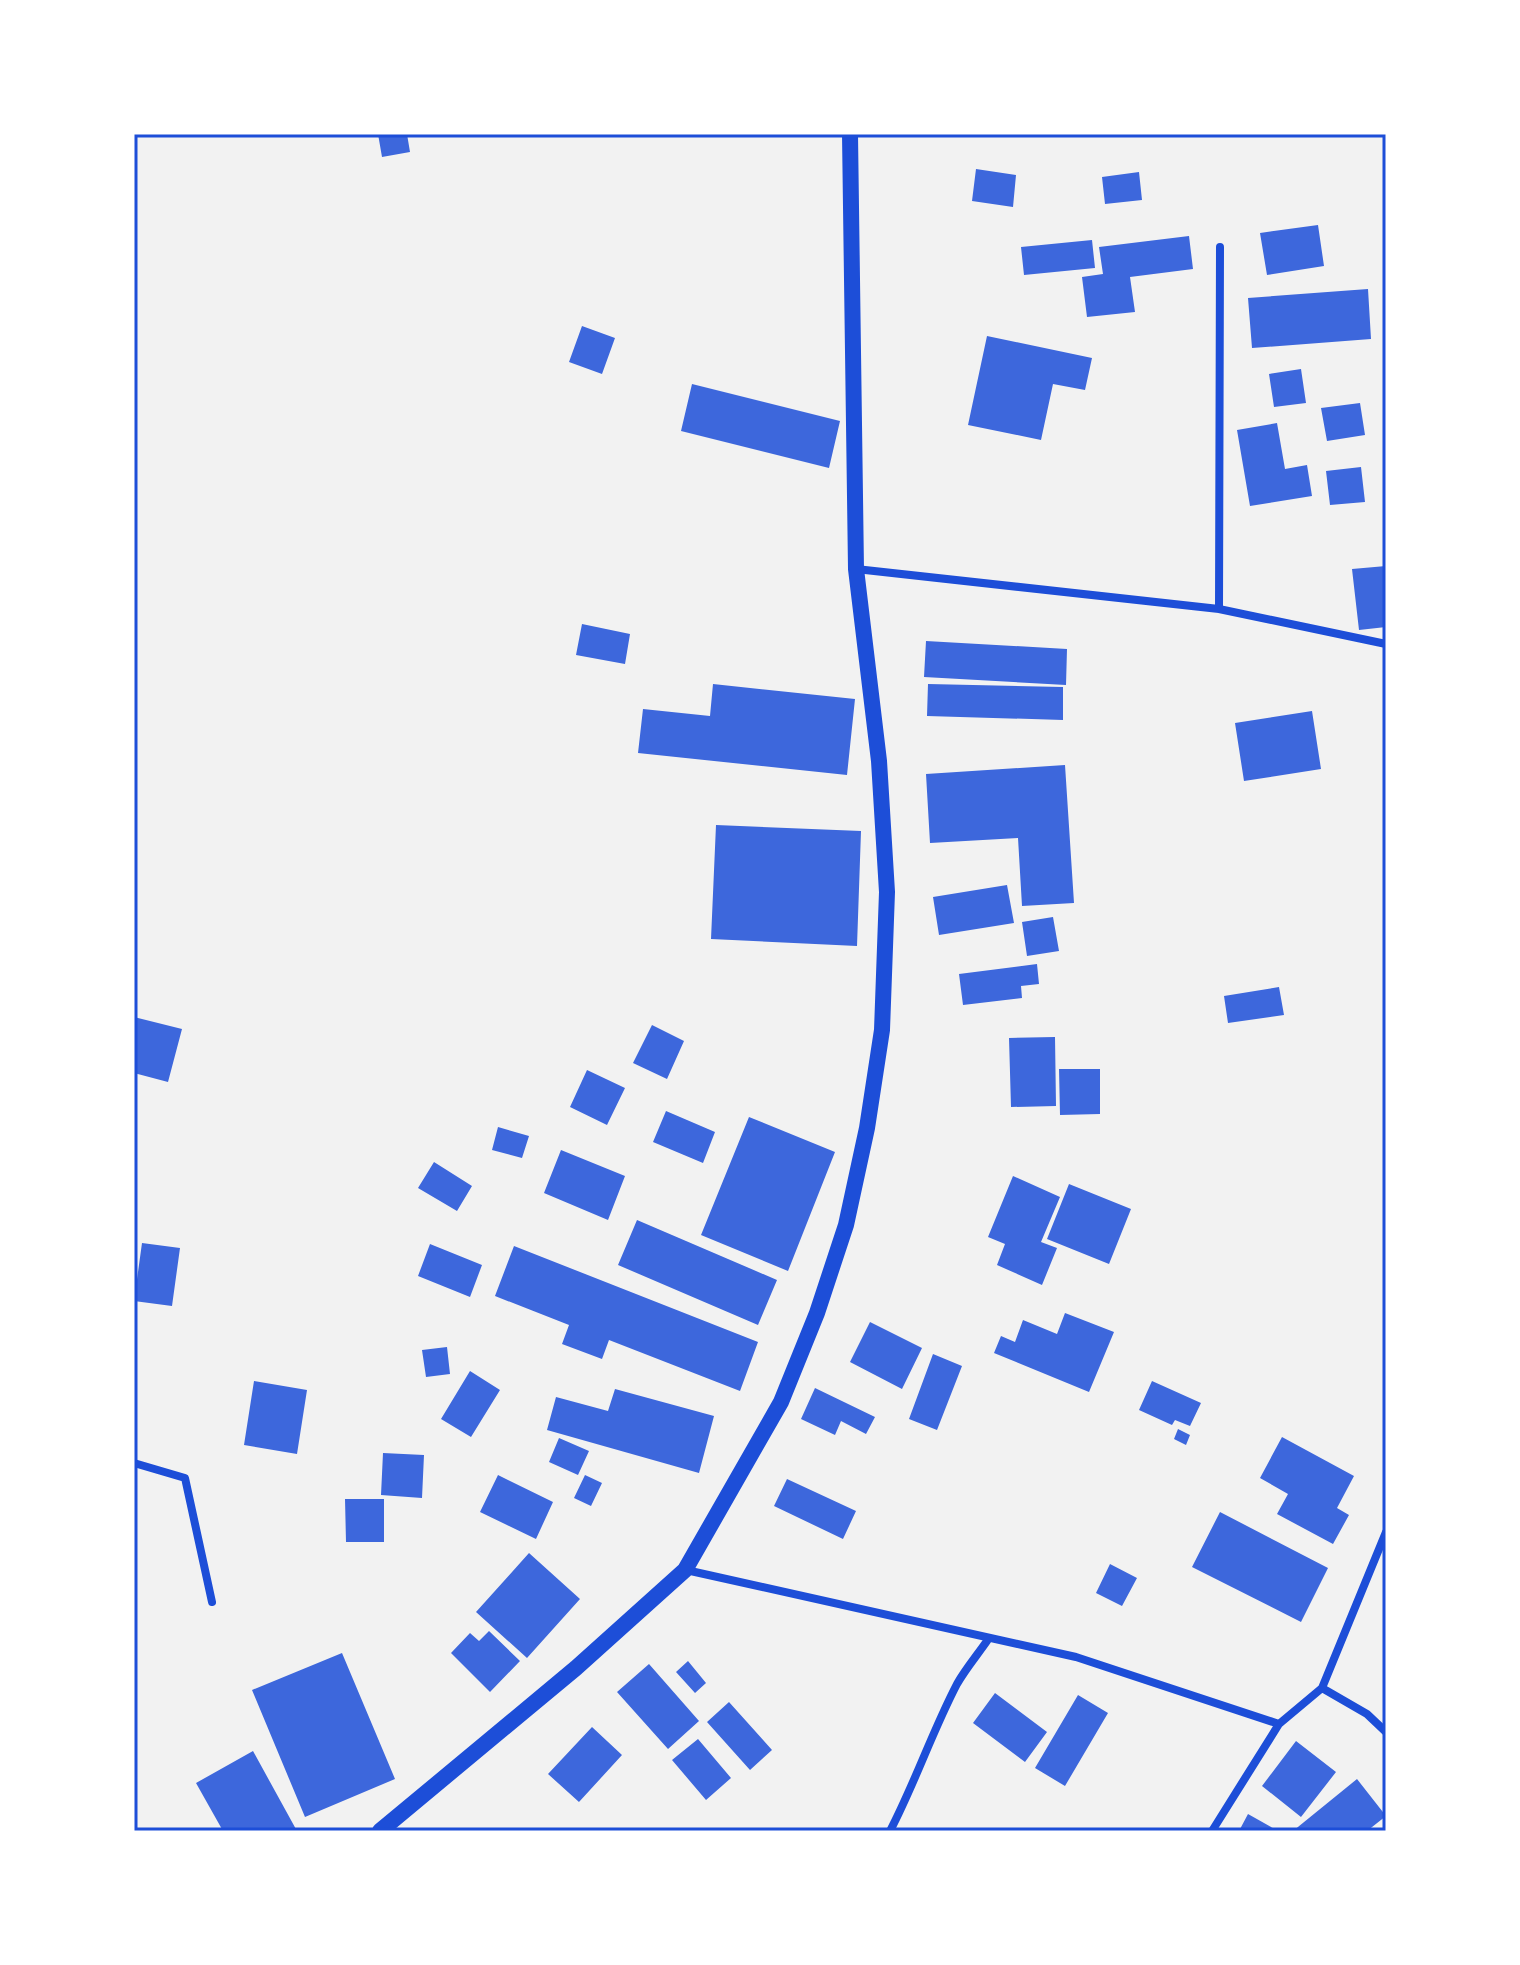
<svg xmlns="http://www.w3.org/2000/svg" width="1520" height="1965" font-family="'Asap Condensed',sans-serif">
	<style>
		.building { fill: #3d67dc }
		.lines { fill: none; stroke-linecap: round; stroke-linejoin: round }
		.minor { stroke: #1d4ed8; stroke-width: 8 }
		.secondary { stroke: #1d4ed8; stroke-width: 16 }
		.neatline { fill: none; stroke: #1d4ed8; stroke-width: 3 }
	</style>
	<rect width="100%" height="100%" fill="#f2f2f2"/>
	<path class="building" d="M 378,134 L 407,134 L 410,152 L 382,157 Z
		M 976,169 L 1016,175 L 1013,207 L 972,201 Z
		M 1139,172 L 1142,200 L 1105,204 L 1102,177 Z
		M 1318,225 L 1324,266 L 1267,275 L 1260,233 Z
		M 1189,236 L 1193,269 L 1130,277 L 1135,312 L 1087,317 L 1082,277 L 1103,274 L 1099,247 Z
		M 1092,240 L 1095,268 L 1024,275 L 1021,247 Z
		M 1368,289 L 1371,339 L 1252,348 L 1248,298 Z
		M 582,326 L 615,338 L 602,374 L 569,362 Z
		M 987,336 L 1092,358 L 1085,390 L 1053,384 L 1041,440 L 968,425 Z
		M 1301,369 L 1306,403 L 1274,407 L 1269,374 Z
		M 692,384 L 840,421 L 829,468 L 681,431 Z
		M 1360,403 L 1365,435 L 1327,441 L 1321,408 Z
		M 1277,423 L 1285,469 L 1307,465 L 1312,496 L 1250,506 L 1237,430 Z
		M 1361,467 L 1365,502 L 1330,505 L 1326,471 Z
		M 1386,566 L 1386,627 L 1359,630 L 1352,569 Z
		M 582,624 L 630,634 L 625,664 L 576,655 Z
		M 926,641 L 1067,649 L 1066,685 L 924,677 Z
		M 713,684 L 855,699 L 847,775 L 638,753 L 643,709 L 710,716 Z
		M 928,684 L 1063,687 L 1063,720 L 927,716 Z
		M 1312,711 L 1321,769 L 1244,781 L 1235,723 Z
		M 1065,765 L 1074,903 L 1022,906 L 1018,838 L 930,843 L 926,774 Z
		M 716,825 L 861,831 L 857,946 L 711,939 Z
		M 1007,885 L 1014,923 L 939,935 L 933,897 Z
		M 1053,917 L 1059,951 L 1027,956 L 1022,922 Z
		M 1037,964 L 1039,984 L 1021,986 L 1022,998 L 963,1005 L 959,974 Z
		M 1279,987 L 1284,1015 L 1228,1023 L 1224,996 Z
		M 134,1017 L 182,1029 L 168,1082 L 134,1073 Z
		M 652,1025 L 684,1041 L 667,1079 L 633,1063 Z
		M 1055,1037 L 1056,1106 L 1011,1107 L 1009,1038 Z
		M 1059,1069 L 1100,1069 L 1100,1114 L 1060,1115 Z
		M 587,1070 L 625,1088 L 607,1125 L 570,1107 Z
		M 666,1111 L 715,1132 L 703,1163 L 653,1142 Z
		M 749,1117 L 835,1152 L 788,1271 L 701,1235 Z
		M 498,1127 L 529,1136 L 522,1158 L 492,1150 Z
		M 561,1150 L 625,1176 L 608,1220 L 544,1193 Z
		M 434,1162 L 472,1186 L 457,1211 L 418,1188 Z
		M 1013,1176 L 1060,1197 L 1041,1242 L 1057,1248 L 1042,1285 L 997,1265 L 1005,1244 L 988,1237 Z
		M 1069,1184 L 1131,1209 L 1109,1264 L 1047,1239 Z
		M 637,1220 L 777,1280 L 758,1325 L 618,1265 Z
		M 142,1243 L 180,1248 L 172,1306 L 134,1301 Z
		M 430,1244 L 482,1265 L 470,1297 L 418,1276 Z
		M 514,1246 L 758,1342 L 740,1391 L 609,1340 L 602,1359 L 562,1344 L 569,1325 L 495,1296 Z
		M 1065,1313 L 1114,1332 L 1089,1392 L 994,1353 L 1001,1336 L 1015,1342 L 1023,1320 L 1057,1334 Z
		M 870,1322 L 922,1348 L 902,1389 L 850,1362 Z
		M 447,1347 L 450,1374 L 426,1377 L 422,1350 Z
		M 933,1354 L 962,1366 L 937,1430 L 909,1419 Z
		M 470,1371 L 500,1390 L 471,1437 L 441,1419 Z
		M 254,1381 L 307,1390 L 297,1454 L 244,1445 Z
		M 1152,1381 L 1201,1403 L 1190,1426 L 1175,1420 L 1172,1425 L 1139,1410 Z
		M 815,1388 L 875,1417 L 866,1434 L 841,1421 L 835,1435 L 801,1419 Z
		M 615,1389 L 714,1416 L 699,1473 L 547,1430 L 556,1397 L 608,1411 Z
		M 1178,1429 L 1190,1435 L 1186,1445 L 1174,1439 Z
		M 1282,1437 L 1354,1476 L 1337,1508 L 1349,1515 L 1333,1544 L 1277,1514 L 1288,1494 L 1260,1478 Z
		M 559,1438 L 589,1451 L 578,1475 L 549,1462 Z
		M 383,1453 L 424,1455 L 422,1498 L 381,1495 Z
		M 498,1475 L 553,1502 L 536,1539 L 480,1512 Z
		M 585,1475 L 602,1483 L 591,1506 L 574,1498 Z
		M 787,1479 L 856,1511 L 843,1539 L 774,1506 Z
		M 345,1499 L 384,1499 L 384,1542 L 346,1542 Z
		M 1220,1512 L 1328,1568 L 1301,1622 L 1192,1567 Z
		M 529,1553 L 580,1599 L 527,1658 L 476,1612 Z
		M 1110,1564 L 1137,1578 L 1122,1606 L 1096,1593 Z
		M 489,1631 L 520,1661 L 490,1692 L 451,1653 L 470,1633 L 479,1641 Z
		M 342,1653 L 395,1779 L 305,1817 L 252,1690 Z
		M 688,1661 L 706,1683 L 695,1693 L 676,1672 Z
		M 649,1664 L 699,1721 L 668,1749 L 617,1692 Z
		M 995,1693 L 1047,1732 L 1025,1762 L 973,1723 Z
		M 1078,1695 L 1108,1713 L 1065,1786 L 1035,1768 Z
		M 729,1702 L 772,1750 L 750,1770 L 707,1722 Z
		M 592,1727 L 622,1755 L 579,1802 L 548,1774 Z
		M 698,1739 L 731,1778 L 706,1800 L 672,1760 Z
		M 1296,1741 L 1336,1772 L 1301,1817 L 1262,1786 Z
		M 253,1751 L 297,1831 L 223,1831 L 196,1783 Z
		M 1357,1779 L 1386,1816 L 1367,1831 L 1293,1831 Z
		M 1248,1814 L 1278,1831 L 1239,1831 Z"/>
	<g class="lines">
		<path class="minor" d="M 856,569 L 1219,609 L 1386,644
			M 1219,609 L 1220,247
			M 134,1463 L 185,1478 L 212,1602
			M 686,1570 L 1076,1657 L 1279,1724
			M 1322,1688 L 1367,1714 L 1386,1732
			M 890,1831 C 915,1783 932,1732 957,1684 C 966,1668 979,1653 989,1638
			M 1212,1831 L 1279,1724 L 1322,1688 L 1386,1532"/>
		<path class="secondary" d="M 380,1831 L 576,1668 L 685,1570 L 781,1402 L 817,1313 L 846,1225 L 867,1128 L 882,1030 L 887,892 L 879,761 L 856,569 L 850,134"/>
	</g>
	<rect width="1520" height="1965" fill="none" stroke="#ffffff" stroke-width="272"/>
	<rect x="136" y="136" width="1248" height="1693" class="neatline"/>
</svg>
